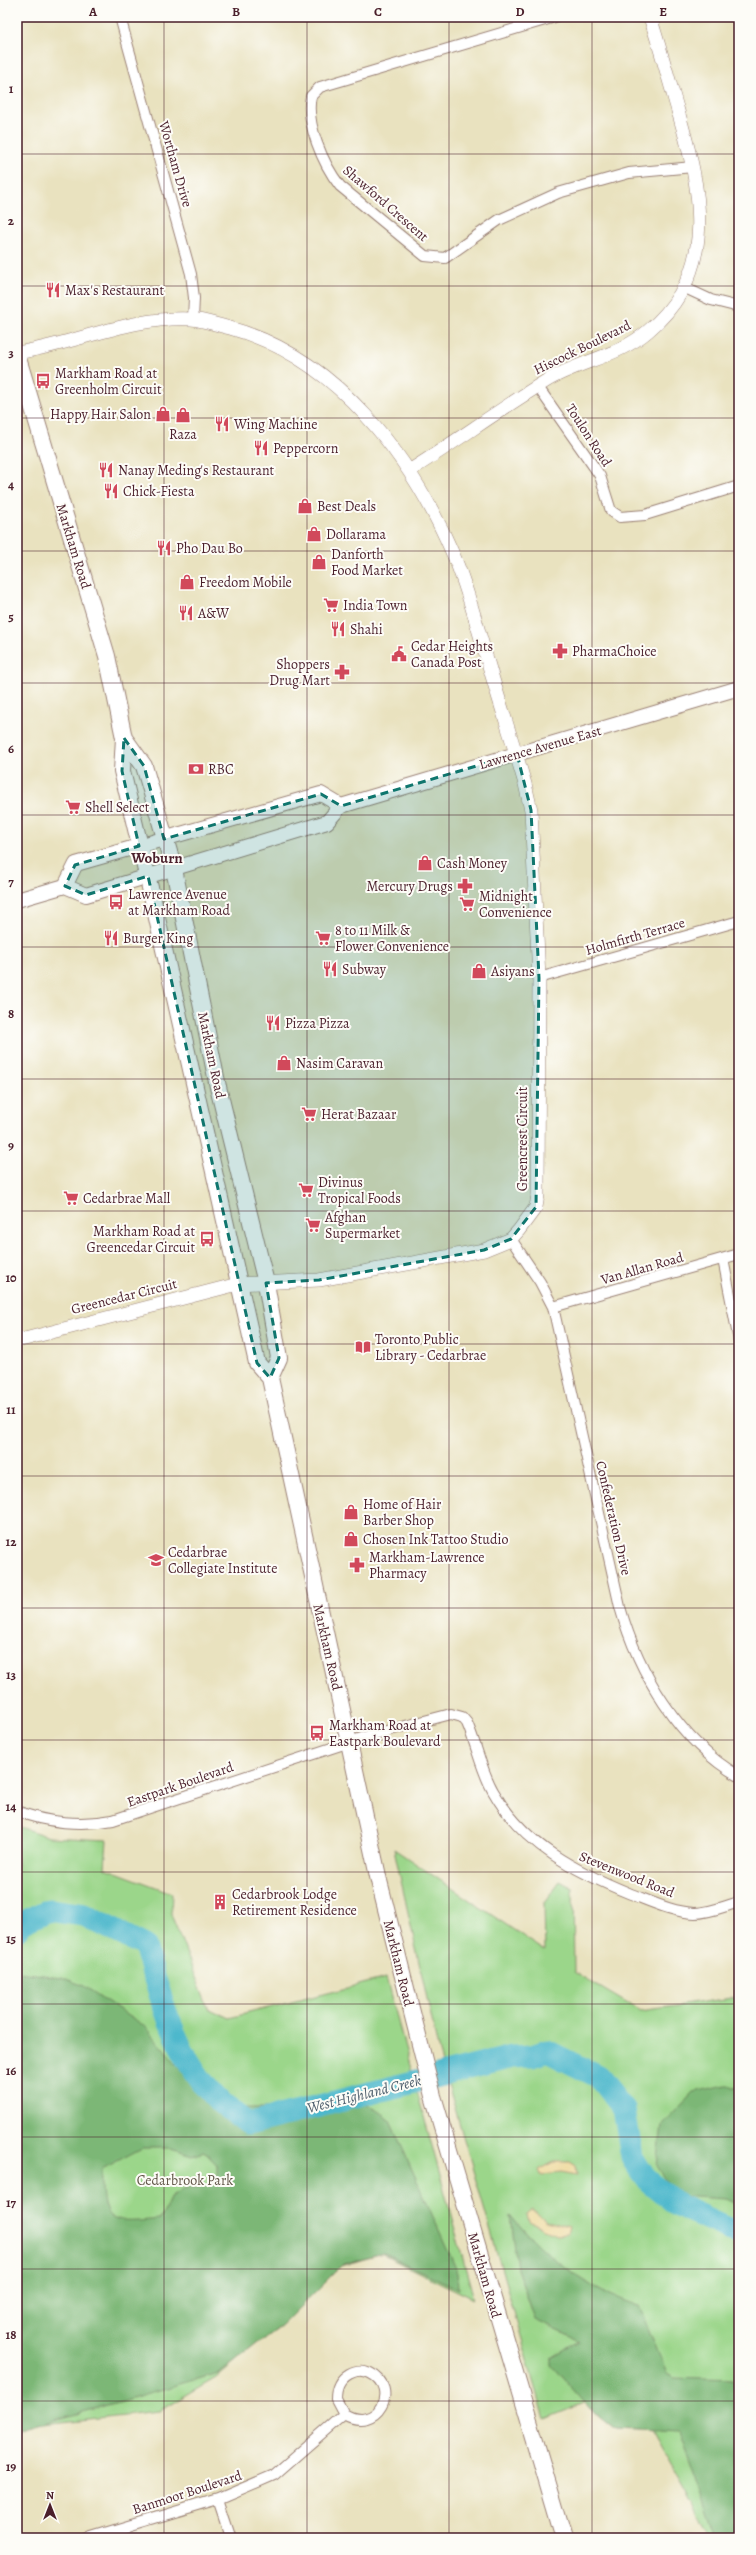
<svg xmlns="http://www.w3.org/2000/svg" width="756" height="2555" font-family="Alegreya,serif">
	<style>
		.green { fill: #9bd68a; stroke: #727a5a }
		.forest { fill: #7cb776; stroke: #636b50; fill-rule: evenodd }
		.sand { fill: #eeda9e; stroke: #9c7c64 }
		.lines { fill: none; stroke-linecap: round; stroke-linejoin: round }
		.river { stroke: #4eb8cc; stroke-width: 23 }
		.minor-casing { stroke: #9a8075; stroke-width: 12 }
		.tertiary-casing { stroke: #9a8075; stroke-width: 14 }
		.secondary-casing { stroke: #9a8075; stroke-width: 16 }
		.primary-casing { stroke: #9a8075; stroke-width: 18 }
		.minor { stroke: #fff; stroke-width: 10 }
		.tertiary { stroke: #fff; stroke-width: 13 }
		.secondary { stroke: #fff; stroke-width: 14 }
		.primary { stroke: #fff; stroke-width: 16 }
		.marked { fill: #0f766e; fill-opacity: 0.2; stroke: #0f766e; stroke-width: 3; stroke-dasharray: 8 5; stroke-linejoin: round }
		.grid { fill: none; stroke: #4a1f2b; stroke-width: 1; stroke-opacity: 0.55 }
		.labels { text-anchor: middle; stroke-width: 4; stroke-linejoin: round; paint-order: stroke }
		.street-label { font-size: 14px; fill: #4a1f2b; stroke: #fdfcf7 }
		.poi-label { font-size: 14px; fill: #4a1f2b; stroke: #fdfcf7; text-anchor: start }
		.park-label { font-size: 14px; fill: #625648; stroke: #fdfcf7 }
		.neighbourhood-label { font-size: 15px; font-weight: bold; fill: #4a1f2b; stroke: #fdfcf7 }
		.water-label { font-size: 15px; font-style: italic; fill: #4c5c6b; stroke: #fdfcf7 }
		.neatline { fill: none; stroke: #4a1f2b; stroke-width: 1.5 }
		.grid-label { font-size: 13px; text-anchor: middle; font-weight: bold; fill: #4a1f2b }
	</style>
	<rect width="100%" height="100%" fill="#fdfcf7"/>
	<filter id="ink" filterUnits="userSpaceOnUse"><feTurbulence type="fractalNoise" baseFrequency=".025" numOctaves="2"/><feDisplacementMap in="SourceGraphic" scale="8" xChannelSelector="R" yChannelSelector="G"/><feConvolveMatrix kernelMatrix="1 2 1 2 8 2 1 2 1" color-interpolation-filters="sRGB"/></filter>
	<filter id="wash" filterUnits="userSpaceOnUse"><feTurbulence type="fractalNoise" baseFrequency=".012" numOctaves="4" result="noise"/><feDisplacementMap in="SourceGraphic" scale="16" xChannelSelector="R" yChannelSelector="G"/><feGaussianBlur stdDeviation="0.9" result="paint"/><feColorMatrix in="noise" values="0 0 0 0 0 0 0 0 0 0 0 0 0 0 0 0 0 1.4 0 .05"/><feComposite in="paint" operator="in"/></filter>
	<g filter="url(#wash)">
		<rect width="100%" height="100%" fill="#e9e2bf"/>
		<path class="green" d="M 17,1826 L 49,1837 L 107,1840 L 105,1868 L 172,1893 L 171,1914 L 208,2008 L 229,2018 L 386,1978 L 474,2299 L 381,2254 L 337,2267 L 283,2321 L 217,2377 L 159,2411 L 17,2427 Z
			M 394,1849 L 545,1951 L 544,1902 L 560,1881 L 573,1888 L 574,1972 L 640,2011 L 739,1997 L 739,2538 L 711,2538 L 626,2386 L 545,2419 L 439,2053 Z"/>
		<path class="forest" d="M 17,1972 L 61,1977 L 84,1986 L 146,2027 L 193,2084 L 236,2108 L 273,2108 L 350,2100 L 375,2109 L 390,2120 L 458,2273 L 459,2289 L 384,2254 L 343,2264 L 282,2325 L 219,2373 L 17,2431 ZM 142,2148 L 171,2148 L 193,2155 L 204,2151 L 217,2165 L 217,2183 L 182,2190 L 171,2196 L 161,2219 C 109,2224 101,2226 102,2169 Z
			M 726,2085 L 739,2091 L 739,2204 L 725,2199 L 677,2196 L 657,2166 L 662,2125 L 694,2092 Z
			M 511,2215 C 545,2258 586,2289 639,2306 L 667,2374 L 674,2378 L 733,2380 L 739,2390 L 739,2538 L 717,2538 L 679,2432 L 614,2429 L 593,2412 L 551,2364 L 551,2357 L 580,2341 L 535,2320 L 517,2269 Z"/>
		<path class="sand" d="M 554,2162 L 570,2162 L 576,2166 L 577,2176 L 561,2173 L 541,2175 L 539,2170 Z
			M 532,2210 L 547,2221 L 569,2227 L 567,2233 L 556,2234 L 529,2222 L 527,2214 Z"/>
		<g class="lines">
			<path class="river" d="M 17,1929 L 21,1923 L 49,1910 L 84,1915 L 145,1946 C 161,2001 178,2061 221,2103 C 229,2110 239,2117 248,2124 L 512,2057 L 532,2056 L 547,2051 L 599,2077 L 624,2109 L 632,2157 L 645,2178 L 679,2206 L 739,2233"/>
		</g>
	</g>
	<g filter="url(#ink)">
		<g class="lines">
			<g class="minor-casing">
				<path id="minor" d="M 120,17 L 191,274 L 194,298 L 193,319
					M 555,17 L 320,87 L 311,96 C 305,123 323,164 340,186 L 425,256 L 445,258 L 499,220 L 558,193 L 629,173 L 693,167
					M 683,287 L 711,300 L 739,307
					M 538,387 L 594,467 L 600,476 L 611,511 L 620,517 L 645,515 L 739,486
					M 539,978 L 739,921
					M 511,1239 L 540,1282 L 553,1307 L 620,1607 C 638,1672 679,1742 739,1776
					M 723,1259 L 739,1341
					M 553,1307 L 739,1254
					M 17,1811 C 46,1823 82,1826 113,1820 L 371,1735 L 451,1714 L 462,1717 L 467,1723 C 477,1746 481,1770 493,1791 C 523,1845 577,1872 631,1894 C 652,1902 673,1912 695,1913 C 709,1913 725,1906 739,1902
					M 218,2499 L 231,2538
					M 88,2538 L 218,2499 L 274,2475 L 344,2414 C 377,2434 401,2388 370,2373 C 364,2370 356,2370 349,2374 C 339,2380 336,2388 336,2399 L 344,2414"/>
			</g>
			<g class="tertiary-casing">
				<path id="tertiary" d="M 17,353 C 75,344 131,316 191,319 C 204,320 217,325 230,328 C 336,357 411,456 453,554 C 468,588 476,624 487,659 C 499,701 513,742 525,784 L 531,810 L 539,978 L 538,1195 L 536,1207 L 519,1230 L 511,1239 L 484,1250 L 319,1280 L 238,1284 L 17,1341
					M 409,471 C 455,442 499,410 546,381 C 579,361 618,357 648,331 C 720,271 701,190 678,111 C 669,80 660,48 650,17"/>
			</g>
			<g class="secondary-casing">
				<path id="secondary" d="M 65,886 L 76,864 L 321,794 L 341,806
					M 17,900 L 65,886 L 86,895 L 327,822 L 341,806 L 739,688"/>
			</g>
			<g class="primary-casing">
				<path id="primary" d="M 17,355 L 107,656 L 124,738 L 122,771 L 152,896 L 257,1363 L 270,1378 L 379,1881 L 433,2096 L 564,2538
					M 124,738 L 144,766 L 174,869 L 218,1087 L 266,1283 L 279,1358 L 270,1378"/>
			</g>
			<use href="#minor" class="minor"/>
			<use href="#tertiary" class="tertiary"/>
			<use href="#secondary" class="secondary"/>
			<use href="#primary" class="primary"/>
		</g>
	</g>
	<path class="marked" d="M 124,738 L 144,766 L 164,839 L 321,794 L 341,806 L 517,754 L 531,810 L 539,978 L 536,1207 L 511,1239 L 484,1250 L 319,1280 L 266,1283 L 279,1358 L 270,1378 L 257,1363 L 148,876 L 86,895 L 65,886 L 75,865 L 139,846 L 122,771 Z"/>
	<path class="grid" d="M 164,17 L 164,2538M 307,17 L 307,2538M 449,17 L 449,2538M 592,17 L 592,2538M 17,154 L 739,154M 17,286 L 739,286M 17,418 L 739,418M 17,551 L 739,551M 17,683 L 739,683M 17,815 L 739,815M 17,947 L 739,947M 17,1079 L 739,1079M 17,1211 L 739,1211M 17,1344 L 739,1344M 17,1476 L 739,1476M 17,1608 L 739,1608M 17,1740 L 739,1740M 17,1872 L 739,1872M 17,2004 L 739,2004M 17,2137 L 739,2137M 17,2269 L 739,2269M 17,2401 L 739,2401"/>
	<defs>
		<g id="restaurant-bare" transform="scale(1.2)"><path d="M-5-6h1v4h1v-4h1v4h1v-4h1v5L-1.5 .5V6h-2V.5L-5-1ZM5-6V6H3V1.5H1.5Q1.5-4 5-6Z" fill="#d1495b" stroke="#fdfcf7" stroke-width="2.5" paint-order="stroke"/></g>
		<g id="bus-bare" transform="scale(1.2)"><path d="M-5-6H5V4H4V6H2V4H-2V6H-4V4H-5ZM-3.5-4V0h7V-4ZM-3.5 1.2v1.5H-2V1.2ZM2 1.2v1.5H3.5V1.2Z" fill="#d1495b" stroke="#fdfcf7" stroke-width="2.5" paint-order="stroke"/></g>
		<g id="shop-bare" transform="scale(1.2)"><path d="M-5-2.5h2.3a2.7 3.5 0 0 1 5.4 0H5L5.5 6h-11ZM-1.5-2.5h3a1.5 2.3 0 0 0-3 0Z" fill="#d1495b" stroke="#fdfcf7" stroke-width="2.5" paint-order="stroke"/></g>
		<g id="supermarket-bare" transform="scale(1.2)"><path d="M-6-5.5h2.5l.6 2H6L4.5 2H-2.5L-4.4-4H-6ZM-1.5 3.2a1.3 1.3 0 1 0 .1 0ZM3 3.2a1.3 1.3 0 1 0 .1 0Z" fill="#d1495b" stroke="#fdfcf7" stroke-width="2.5" paint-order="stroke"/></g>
		<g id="pharmacy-bare" transform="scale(1.2)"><path d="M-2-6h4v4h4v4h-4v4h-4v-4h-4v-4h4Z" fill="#d1495b" stroke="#fdfcf7" stroke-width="2.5" paint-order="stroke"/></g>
		<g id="civic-bare" transform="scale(1.2)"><path d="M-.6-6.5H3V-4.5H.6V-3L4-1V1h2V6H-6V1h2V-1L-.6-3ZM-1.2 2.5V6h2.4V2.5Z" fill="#d1495b" stroke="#fdfcf7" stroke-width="2.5" paint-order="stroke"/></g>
		<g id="bank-bare" transform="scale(1.2)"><path d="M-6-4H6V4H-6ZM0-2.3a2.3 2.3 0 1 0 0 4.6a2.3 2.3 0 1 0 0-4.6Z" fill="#d1495b" stroke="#fdfcf7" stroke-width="2.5" paint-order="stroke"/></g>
		<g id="library-bare" transform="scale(1.2)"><path d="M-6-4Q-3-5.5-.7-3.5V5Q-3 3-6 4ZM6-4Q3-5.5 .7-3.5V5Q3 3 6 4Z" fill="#d1495b" stroke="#fdfcf7" stroke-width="2.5" paint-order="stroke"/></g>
		<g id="school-bare" transform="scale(1.2)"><path d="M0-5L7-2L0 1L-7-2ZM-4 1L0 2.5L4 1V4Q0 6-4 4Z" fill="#d1495b" stroke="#fdfcf7" stroke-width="2.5" paint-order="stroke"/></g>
		<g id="building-bare" transform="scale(1.2)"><path d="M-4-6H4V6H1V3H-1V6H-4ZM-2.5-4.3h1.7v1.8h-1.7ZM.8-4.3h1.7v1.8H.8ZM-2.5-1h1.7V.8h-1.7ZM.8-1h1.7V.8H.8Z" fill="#d1495b" stroke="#fdfcf7" stroke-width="2.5" paint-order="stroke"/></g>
	</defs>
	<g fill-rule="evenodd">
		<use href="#restaurant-bare" x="53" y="290"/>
		<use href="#bus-bare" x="43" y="381"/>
		<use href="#shop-bare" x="163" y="414"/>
		<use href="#shop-bare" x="183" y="415"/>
		<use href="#restaurant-bare" x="222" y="424"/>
		<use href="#restaurant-bare" x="261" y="448"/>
		<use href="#restaurant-bare" x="106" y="470"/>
		<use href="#restaurant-bare" x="111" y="491"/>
		<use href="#shop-bare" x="305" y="506"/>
		<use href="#shop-bare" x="314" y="534"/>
		<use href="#restaurant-bare" x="164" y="548"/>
		<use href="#shop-bare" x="319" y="562"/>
		<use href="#shop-bare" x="187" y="582"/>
		<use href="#supermarket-bare" x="331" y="605"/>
		<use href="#restaurant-bare" x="186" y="613"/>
		<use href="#restaurant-bare" x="338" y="629"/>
		<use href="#pharmacy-bare" x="560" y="651"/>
		<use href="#civic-bare" x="399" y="654"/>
		<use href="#pharmacy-bare" x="342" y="672"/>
		<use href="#bank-bare" x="196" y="769"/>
		<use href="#supermarket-bare" x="73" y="807"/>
		<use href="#shop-bare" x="425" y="863"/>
		<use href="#pharmacy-bare" x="465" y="886"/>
		<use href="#bus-bare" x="116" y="902"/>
		<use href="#supermarket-bare" x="467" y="904"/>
		<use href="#restaurant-bare" x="111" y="938"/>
		<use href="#supermarket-bare" x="323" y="938"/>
		<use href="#restaurant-bare" x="330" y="969"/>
		<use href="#shop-bare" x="479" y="971"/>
		<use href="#restaurant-bare" x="273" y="1023"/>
		<use href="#shop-bare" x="284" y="1063"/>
		<use href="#supermarket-bare" x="309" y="1114"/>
		<use href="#supermarket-bare" x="306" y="1190"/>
		<use href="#supermarket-bare" x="71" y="1198"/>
		<use href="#supermarket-bare" x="313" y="1225"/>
		<use href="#bus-bare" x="207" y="1239"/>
		<use href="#library-bare" x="363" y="1347"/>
		<use href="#shop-bare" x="351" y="1512"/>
		<use href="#shop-bare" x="351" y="1539"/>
		<use href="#school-bare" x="156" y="1560"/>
		<use href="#pharmacy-bare" x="357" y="1565"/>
		<use href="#bus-bare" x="317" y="1733"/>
		<use href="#building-bare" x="220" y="1902"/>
	</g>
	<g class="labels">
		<g class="street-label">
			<text transform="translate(176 164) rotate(74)" y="5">Wortham Drive</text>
			<text transform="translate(386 203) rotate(41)" y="5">Shawford Crescent</text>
			<text transform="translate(582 347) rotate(-26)" y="5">Hiscock Boulevard</text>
			<text transform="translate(589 435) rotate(57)" y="5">Toulon Road</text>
			<text transform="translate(74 546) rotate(73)" y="5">Markham Road</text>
			<text transform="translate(540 747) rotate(-16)" y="5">Lawrence Avenue East</text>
			<text transform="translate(635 936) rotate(-16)" y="5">Holmfirth Terrace</text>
			<text transform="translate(212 1055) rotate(78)" y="5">Markham Road</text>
			<text transform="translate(522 1139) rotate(-90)" y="5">Greencrest Circuit</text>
			<text transform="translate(642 1268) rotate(-16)" y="5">Van Allan Road</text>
			<text transform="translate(124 1296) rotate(-14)" y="5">Greencedar Circuit</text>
			<text transform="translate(614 1518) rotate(77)" y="5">Confederation Drive</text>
			<text transform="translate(328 1647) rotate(77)" y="5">Markham Road</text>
			<text transform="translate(180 1784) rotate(-19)" y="5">Eastpark Boulevard</text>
			<text transform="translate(627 1874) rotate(22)" y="5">Stevenwood Road</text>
			<text transform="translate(399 1963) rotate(76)" y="5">Markham Road</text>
			<text transform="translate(485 2275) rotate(74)" y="5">Markham Road</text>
			<text transform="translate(187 2492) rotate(-18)" y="5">Banmoor Boulevard</text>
		</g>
		<g class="poi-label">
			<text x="65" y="295">Max's Restaurant</text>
			<text x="55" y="378">Markham Road at<tspan x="55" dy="16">Greenholm Circuit</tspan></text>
			<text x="151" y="419" text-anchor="end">Happy Hair Salon</text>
			<text x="234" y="429">Wing Machine</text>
			<text x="183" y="439" text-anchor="middle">Raza</text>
			<text x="273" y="453">Peppercorn</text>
			<text x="118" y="475">Nanay Meding's Restaurant</text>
			<text x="123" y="496">Chick-Fiesta</text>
			<text x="317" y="511">Best Deals</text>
			<text x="326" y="539">Dollarama</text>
			<text x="176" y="553">Pho Dau Bo</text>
			<text x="331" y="559">Danforth<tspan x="331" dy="16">Food Market</tspan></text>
			<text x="199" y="587">Freedom Mobile</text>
			<text x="343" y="610">India Town</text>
			<text x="198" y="618">A&amp;W</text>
			<text x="350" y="634">Shahi</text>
			<text x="411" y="651">Cedar Heights<tspan x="411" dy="16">Canada Post</tspan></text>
			<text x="572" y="656">PharmaChoice</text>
			<text x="330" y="669" text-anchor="end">Shoppers<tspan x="330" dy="16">Drug Mart</tspan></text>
			<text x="208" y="774">RBC</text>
			<text x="85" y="812">Shell Select</text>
			<text x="437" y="868">Cash Money</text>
			<text x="453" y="891" text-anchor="end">Mercury Drugs</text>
			<text x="128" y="899">Lawrence Avenue<tspan x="128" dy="16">at Markham Road</tspan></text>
			<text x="479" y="901">Midnight<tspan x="479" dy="16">Convenience</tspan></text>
			<text x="335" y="935">8 to 11 Milk &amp;<tspan x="335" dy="16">Flower Convenience</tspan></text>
			<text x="123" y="943">Burger King</text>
			<text x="342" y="974">Subway</text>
			<text x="491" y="976">Asiyans</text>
			<text x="285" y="1028">Pizza Pizza</text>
			<text x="296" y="1068">Nasim Caravan</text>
			<text x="321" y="1119">Herat Bazaar</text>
			<text x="318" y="1187">Divinus<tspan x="318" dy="16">Tropical Foods</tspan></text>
			<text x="83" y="1203">Cedarbrae Mall</text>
			<text x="325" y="1222">Afghan<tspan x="325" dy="16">Supermarket</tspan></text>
			<text x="195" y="1236" text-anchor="end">Markham Road at<tspan x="195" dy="16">Greencedar Circuit</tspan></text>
			<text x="375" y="1344">Toronto Public<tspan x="375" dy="16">Library - Cedarbrae</tspan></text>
			<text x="363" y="1509">Home of Hair<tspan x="363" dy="16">Barber Shop</tspan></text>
			<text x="363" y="1544">Chosen Ink Tattoo Studio</text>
			<text x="168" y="1557">Cedarbrae<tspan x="168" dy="16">Collegiate Institute</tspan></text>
			<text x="369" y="1562">Markham-Lawrence<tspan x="369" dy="16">Pharmacy</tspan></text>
			<text x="329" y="1730">Markham Road at<tspan x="329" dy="16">Eastpark Boulevard</tspan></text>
			<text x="232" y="1899">Cedarbrook Lodge<tspan x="232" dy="16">Retirement Residence</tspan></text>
		</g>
		<g class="park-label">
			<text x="185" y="2185">Cedarbrook Park</text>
		</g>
		<g class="neighbourhood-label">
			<text x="157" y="863">Woburn</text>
		</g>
		<g class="water-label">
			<text transform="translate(364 2094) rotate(-14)" y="5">West Highland Creek</text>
		</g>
	</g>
	<rect width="756" height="2555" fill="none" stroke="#fdfcf7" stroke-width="44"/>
	<g transform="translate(50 2505)" stroke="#fdfcf7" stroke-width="3" paint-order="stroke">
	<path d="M0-3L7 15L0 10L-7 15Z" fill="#4a1f2b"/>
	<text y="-6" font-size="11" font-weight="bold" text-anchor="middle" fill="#4a1f2b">N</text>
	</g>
	<rect x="22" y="22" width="712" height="2511" class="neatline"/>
	<g class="grid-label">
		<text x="93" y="16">A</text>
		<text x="236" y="16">B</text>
		<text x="378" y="16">C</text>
		<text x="520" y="16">D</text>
		<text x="663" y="16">E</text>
		<text x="11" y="93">1</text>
		<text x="11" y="225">2</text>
		<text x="11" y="357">3</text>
		<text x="11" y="489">4</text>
		<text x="11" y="621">5</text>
		<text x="11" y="753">6</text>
		<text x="11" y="886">7</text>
		<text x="11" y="1018">8</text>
		<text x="11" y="1150">9</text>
		<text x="11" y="1282">10</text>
		<text x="11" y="1414">11</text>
		<text x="11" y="1546">12</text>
		<text x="11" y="1679">13</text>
		<text x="11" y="1811">14</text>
		<text x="11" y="1943">15</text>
		<text x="11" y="2075">16</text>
		<text x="11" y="2207">17</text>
		<text x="11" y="2339">18</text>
		<text x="11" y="2471">19</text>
	</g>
</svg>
